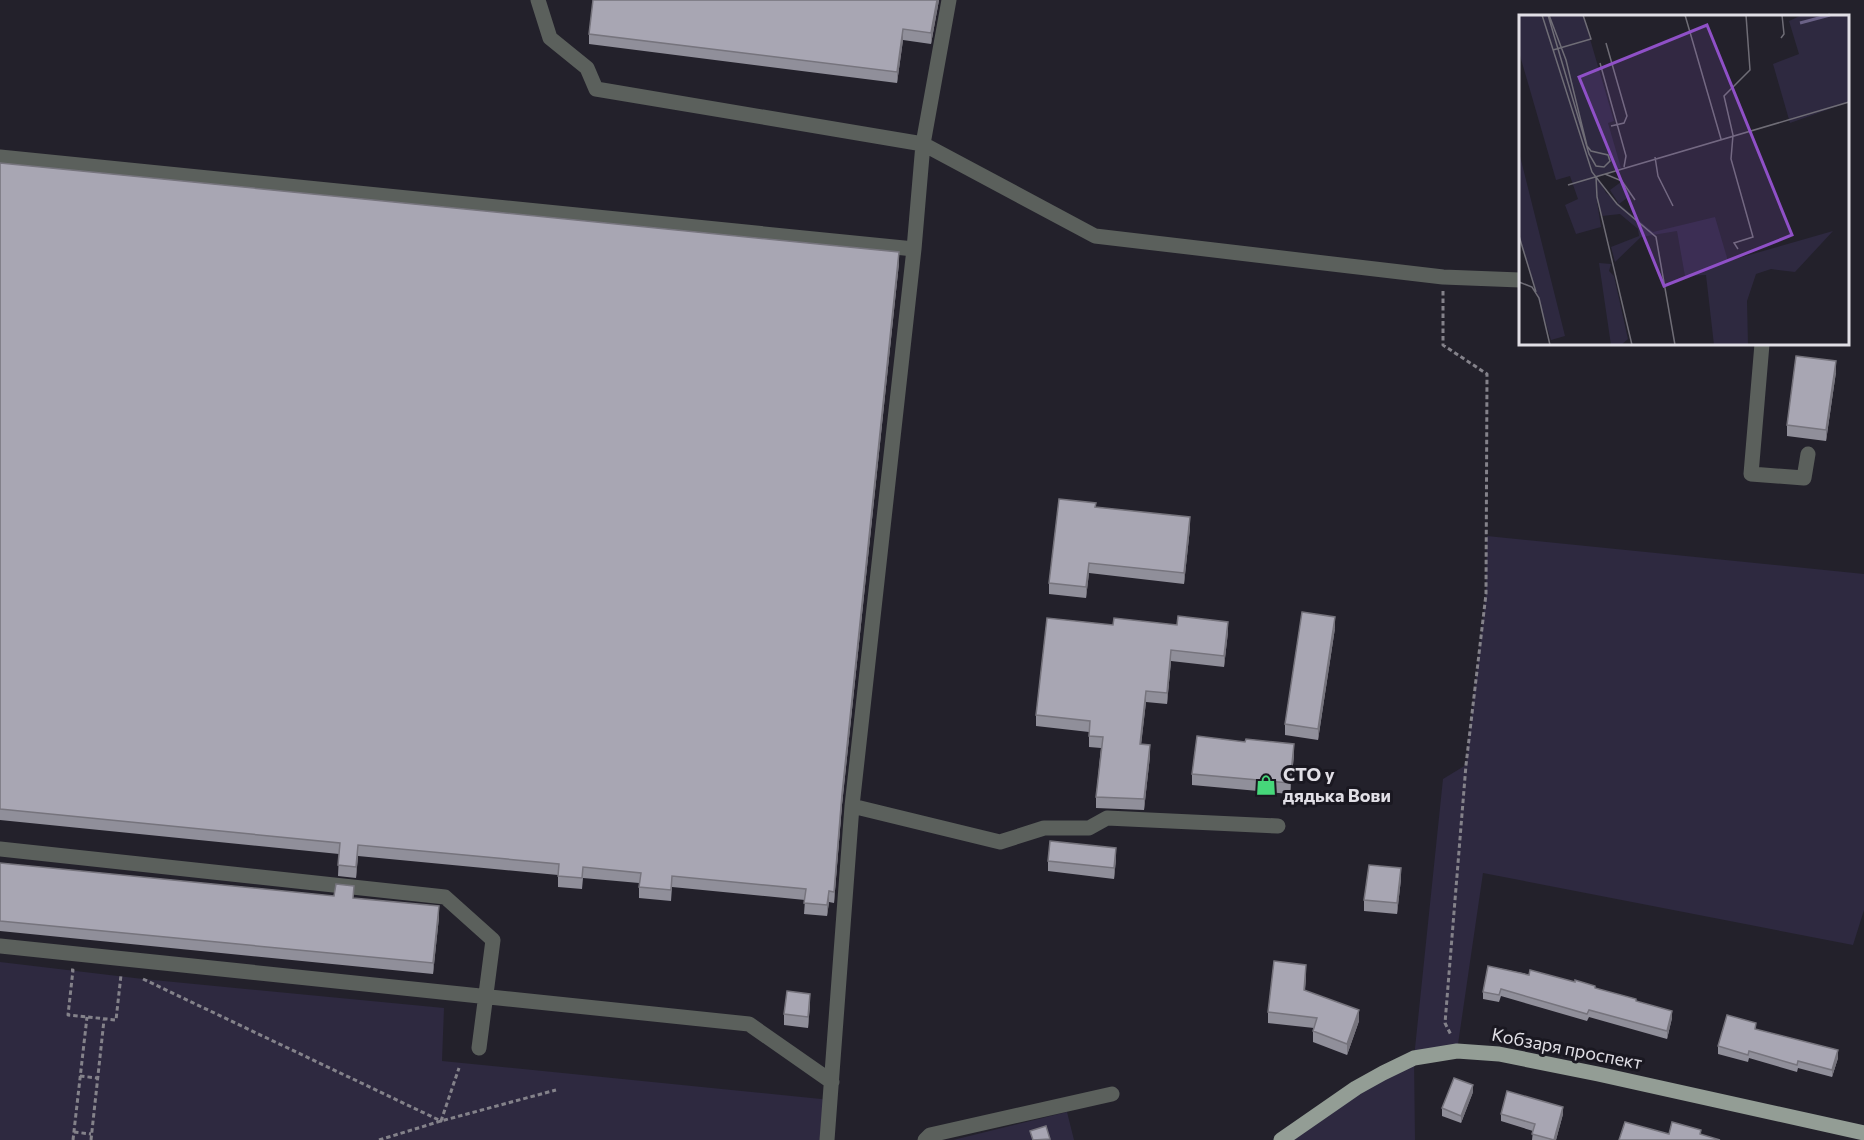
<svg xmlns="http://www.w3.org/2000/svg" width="1864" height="1140" font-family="Commissioner,sans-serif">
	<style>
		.green { fill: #2e2940 }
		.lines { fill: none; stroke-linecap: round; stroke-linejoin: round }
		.path { stroke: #84828a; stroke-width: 3; stroke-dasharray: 4.5 3; stroke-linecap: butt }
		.minor { stroke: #5b605c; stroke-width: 15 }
		.major { stroke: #939d95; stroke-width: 15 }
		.wall { fill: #908f9a }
		.shaded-wall { fill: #76747d }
		.building { fill: #a8a6b3; stroke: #76747d; stroke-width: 1.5 }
		.labels { text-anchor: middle; stroke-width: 6; stroke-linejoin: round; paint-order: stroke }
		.poi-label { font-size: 18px; font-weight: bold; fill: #e1dfe6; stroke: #1a1821; text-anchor: start }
		.street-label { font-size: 18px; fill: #e1dfe6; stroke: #1a1821 }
		.inset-river { fill: none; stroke: #6a6186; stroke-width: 3 }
		.inset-road { fill: none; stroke: #6f6d76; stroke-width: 1.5 }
		.view { fill: #8f50c7; fill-opacity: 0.15; stroke: #8f50c7; stroke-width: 3 }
		.inset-edge { fill: none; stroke: #e1dfe6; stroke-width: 3 }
	</style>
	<rect width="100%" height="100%" fill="#23212b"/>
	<path class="green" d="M 1487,536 L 1864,574 L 1864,910 L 1853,945 L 1483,873 L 1457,1051 L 1414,1058 L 1415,1140 L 1281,1140 L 1414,1058 L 1443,779 L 1466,765 L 1486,594 Z
		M 0,962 L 143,979 L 444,1008 L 442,1061 L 831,1100 L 827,1140 L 0,1140 Z
		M 1067,1112 L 1074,1140 L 953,1140 Z"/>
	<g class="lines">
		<path class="path" d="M 1443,291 L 1443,345 L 1487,374 L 1486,594 L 1466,765 L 1445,1023 L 1451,1035
			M 71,970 L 73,970 L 68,1015 L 116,1020 L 121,975
			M 143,979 L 441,1121 L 459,1068
			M 80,1076 L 97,1078
			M 74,1132 L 91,1134
			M 73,1140 L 87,1017
			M 91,1140 L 104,1020
			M 379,1140 L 441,1121 L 556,1090"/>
		<path class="minor" d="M 538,0 L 550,38 L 587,68 L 596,89 L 923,144 L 1095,236 L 1443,277 L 1520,280
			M 0,157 L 914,249
			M 1762,344 L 1751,474 L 1804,478 L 1808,454
			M 852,806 L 1000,842 L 1044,828 L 1089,828 L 1107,818 L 1278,826
			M 0,849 L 445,897 L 493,940 L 479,1048
			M 0,946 L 749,1024 L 832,1082
			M 827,1140 L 852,806 L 914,249 L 923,144 L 949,0
			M 925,1140 L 930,1135 L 1112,1094"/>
		<path class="major" d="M 1281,1140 L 1356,1088 L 1383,1073 L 1414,1058 L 1457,1051 L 1499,1054 L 1598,1074 L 1864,1133"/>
	</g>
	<path class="wall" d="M 939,0 L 931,44 L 903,40 L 897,83 L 589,44 L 589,34 Z
		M 0,163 L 899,263 L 842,805 L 834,903 L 829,902 L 827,916 L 804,914 L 805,900 L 672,887 L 671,901 L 639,898 L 639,883 L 583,878 L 582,889 L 558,887 L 558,875 L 358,856 L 356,878 L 338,876 L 339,854 L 0,820 Z
		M 1836,372 L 1826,441 L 1787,436 L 1787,425 Z
		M 1096,507 L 1190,528 L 1184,584 L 1089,573 L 1086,598 L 1049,594 L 1049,583 Z
		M 1113,625 L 1228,632 L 1224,667 L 1171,661 L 1167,704 L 1146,702 L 1141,744 L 1150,756 L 1144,810 L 1096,808 L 1096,797 L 1101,748 L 1089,747 L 1089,732 L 1036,726 L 1036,715 Z
		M 1335,628 L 1318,740 L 1285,735 L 1285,724 Z
		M 1245,742 L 1294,755 L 1290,794 L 1192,785 L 1192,774 Z
		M 1116,859 L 1114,879 L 1048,871 L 1048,861 Z
		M 0,863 L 354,898 L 439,917 L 433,974 L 0,931 Z
		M 1401,879 L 1397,914 L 1364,911 L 1364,900 Z
		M 1488,966 L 1595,988 L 1636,1001 L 1672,1018 L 1667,1039 L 1589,1017 L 1587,1021 L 1501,996 L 1499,1002 L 1483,999 L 1483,992 Z
		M 1306,976 L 1305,991 L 1359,1021 L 1347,1055 L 1313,1042 L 1313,1031 L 1314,1028 L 1268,1023 L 1268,1012 Z
		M 810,1005 L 808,1028 L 784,1025 L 784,1014 Z
		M 1756,1029 L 1838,1058 L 1832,1077 L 1798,1068 L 1797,1072 L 1749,1058 L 1748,1062 L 1718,1054 L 1718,1046 Z
		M 1473,1092 L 1461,1123 L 1442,1116 L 1442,1108 Z
		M 1501,1114 L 1563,1114 L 1556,1140 L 1532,1140 L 1533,1131 L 1501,1121 Z"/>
	<path class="shaded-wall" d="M 937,0 L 939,0 L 931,44 L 931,33 Z
		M 903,29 L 903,40 L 897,83 L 897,72 Z
		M 899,252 L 899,263 L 842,805 L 834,903 L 834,892 L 842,794 Z
		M 1836,361 L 1836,372 L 1826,441 L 1826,430 Z
		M 1190,517 L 1190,528 L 1184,584 L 1184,573 Z
		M 1089,563 L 1089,573 L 1086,598 L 1086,587 Z
		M 1335,617 L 1335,628 L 1318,740 L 1318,729 Z
		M 1228,622 L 1228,632 L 1224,667 L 1224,656 Z
		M 1171,650 L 1171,661 L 1167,704 L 1167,693 Z
		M 1146,691 L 1146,702 L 1140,755 L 1140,744 Z
		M 1294,744 L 1294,755 L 1290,794 L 1290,783 Z
		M 1150,745 L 1150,756 L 1144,810 L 1144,799 Z
		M 358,845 L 358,856 L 356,878 L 356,867 Z
		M 1116,848 L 1116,859 L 1114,879 L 1114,868 Z
		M 1401,868 L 1401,879 L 1397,914 L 1397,903 Z
		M 829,891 L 829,902 L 827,916 L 827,905 Z
		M 439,906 L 439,917 L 433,974 L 433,963 Z
		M 1306,965 L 1306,976 L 1304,1001 L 1304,990 Z
		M 810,994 L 810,1005 L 808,1028 L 808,1017 Z
		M 1359,1010 L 1359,1021 L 1347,1055 L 1347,1044 Z
		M 1672,1011 L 1672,1018 L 1667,1039 L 1667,1031 Z
		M 1838,1050 L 1838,1058 L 1832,1077 L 1832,1070 Z
		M 1473,1085 L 1473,1092 L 1461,1123 L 1461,1116 Z
		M 1563,1107 L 1563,1114 L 1556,1140 L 1554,1140 Z"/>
	<path class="building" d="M 593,0 L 937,0 L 931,33 L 903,29 L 897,72 L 589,34 Z
		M 0,163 L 899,252 L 842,794 L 834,892 L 829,891 L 827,905 L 804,903 L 806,889 L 672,876 L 671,890 L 639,887 L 641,873 L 583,867 L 582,878 L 558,876 L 559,864 L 358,845 L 356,867 L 338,865 L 340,843 L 0,809 Z
		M 1796,356 L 1836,361 L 1826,430 L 1787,425 Z
		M 1059,499 L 1096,503 L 1095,507 L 1190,517 L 1184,573 L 1089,563 L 1086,587 L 1049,583 Z
		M 1302,612 L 1335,617 L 1318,729 L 1285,724 Z
		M 1178,616 L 1228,622 L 1224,656 L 1171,650 L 1167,693 L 1146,691 L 1140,744 L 1150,745 L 1144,799 L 1096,797 L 1103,737 L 1089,736 L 1090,721 L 1036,715 L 1047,618 L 1113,625 L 1114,618 L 1177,625 Z
		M 1197,736 L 1245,742 L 1246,739 L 1294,744 L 1290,783 L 1192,774 Z
		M 1050,841 L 1116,848 L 1114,868 L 1048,861 Z
		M 0,863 L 334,896 L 336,884 L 354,886 L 353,898 L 439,906 L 433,963 L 0,921 Z
		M 1369,865 L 1401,868 L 1397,903 L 1364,900 Z
		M 1274,961 L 1306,965 L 1304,990 L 1359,1010 L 1347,1044 L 1313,1031 L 1317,1018 L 1268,1012 Z
		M 1488,966 L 1529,975 L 1530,970 L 1575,982 L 1575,980 L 1595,986 L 1595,988 L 1636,999 L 1636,1001 L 1672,1011 L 1667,1031 L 1589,1010 L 1587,1014 L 1501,989 L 1499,995 L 1483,992 Z
		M 787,991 L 810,994 L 808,1017 L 784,1014 Z
		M 1727,1015 L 1756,1023 L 1755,1029 L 1838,1050 L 1832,1070 L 1798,1061 L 1797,1065 L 1749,1051 L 1748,1055 L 1718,1046 Z
		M 1454,1078 L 1473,1085 L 1461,1116 L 1442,1108 Z
		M 1507,1091 L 1563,1107 L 1554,1140 L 1532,1134 L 1535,1124 L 1501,1114 Z
		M 1625,1122 L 1669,1134 L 1672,1122 L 1701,1130 L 1700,1134 L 1720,1140 L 1619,1140 Z
		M 1046,1126 L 1050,1139 L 1033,1140 L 1030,1131 Z"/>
	<defs>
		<g id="shop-bare" transform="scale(1.62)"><path d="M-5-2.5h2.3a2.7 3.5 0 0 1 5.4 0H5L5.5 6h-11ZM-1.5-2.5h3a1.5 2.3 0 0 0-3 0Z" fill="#46d77a" stroke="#1a1821" stroke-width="2.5" paint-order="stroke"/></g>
	</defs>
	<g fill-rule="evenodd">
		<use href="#shop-bare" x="1266" y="785"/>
	</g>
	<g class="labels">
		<g class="poi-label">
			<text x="1283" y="781">СТО у<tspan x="1283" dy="21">дядька Вови</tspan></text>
		</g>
		<g class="street-label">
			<text transform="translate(1567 1049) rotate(11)" y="6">Кобзаря проспект</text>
		</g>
	</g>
	<g transform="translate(1519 15)">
		<rect width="330" height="330" fill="#23212b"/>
		<path d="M 0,0 L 64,0 L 95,106 L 89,108 L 102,153 L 78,161 L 87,178 L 134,217 L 196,202 L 209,246 L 314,216 L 276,257 L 252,254 L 237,259 L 228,286 L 229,330 L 195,330 L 187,260 L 166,261 L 158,216 L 122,222 L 96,247 L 92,232 L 120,221 L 119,214 L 101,199 L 83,201 L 78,186 L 82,212 L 57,219 L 46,190 L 59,184 L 51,161 L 37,165 L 0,37 ZM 283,0 L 330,0 L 330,87 L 271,108 L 254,49 L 280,39 L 270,6 ZM 0,137 L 46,321 L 32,325 L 0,221 ZM 102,167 L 112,180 L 100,189 L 91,175 ZM 80,248 L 92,249 L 90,256 L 95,261 L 109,324 L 102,330 L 92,330 Z" fill="#2e2940"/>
		<path class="inset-river" d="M 281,8 L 311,0"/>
		<path class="inset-road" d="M 23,0 L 73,157 L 98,189 L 137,222 L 156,330M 29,0 L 70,139 L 77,151 L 85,152 L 91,146 L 89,140 L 72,136 L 68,131 L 47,45 L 30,0M 166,0 L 202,124M 262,23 L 265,19 L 263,0M 87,28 L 108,101 L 105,108 L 92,111M 34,35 L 72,24 L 64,0M 81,48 L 107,141 L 105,152M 136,142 L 139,161 L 154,191M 86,159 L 103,166 L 116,185M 77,162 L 78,182 L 113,330M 49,170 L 330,87M 0,221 L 17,277M 219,234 L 215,228 L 234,222 L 212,144 L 214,120 L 205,81 L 231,55 L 227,0M 0,267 L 13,272 L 20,283 L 31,330"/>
		<path class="view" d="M 188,10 L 273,220 L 145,271 L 60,62 Z"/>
		<rect width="330" height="330" class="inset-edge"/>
	</g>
</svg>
